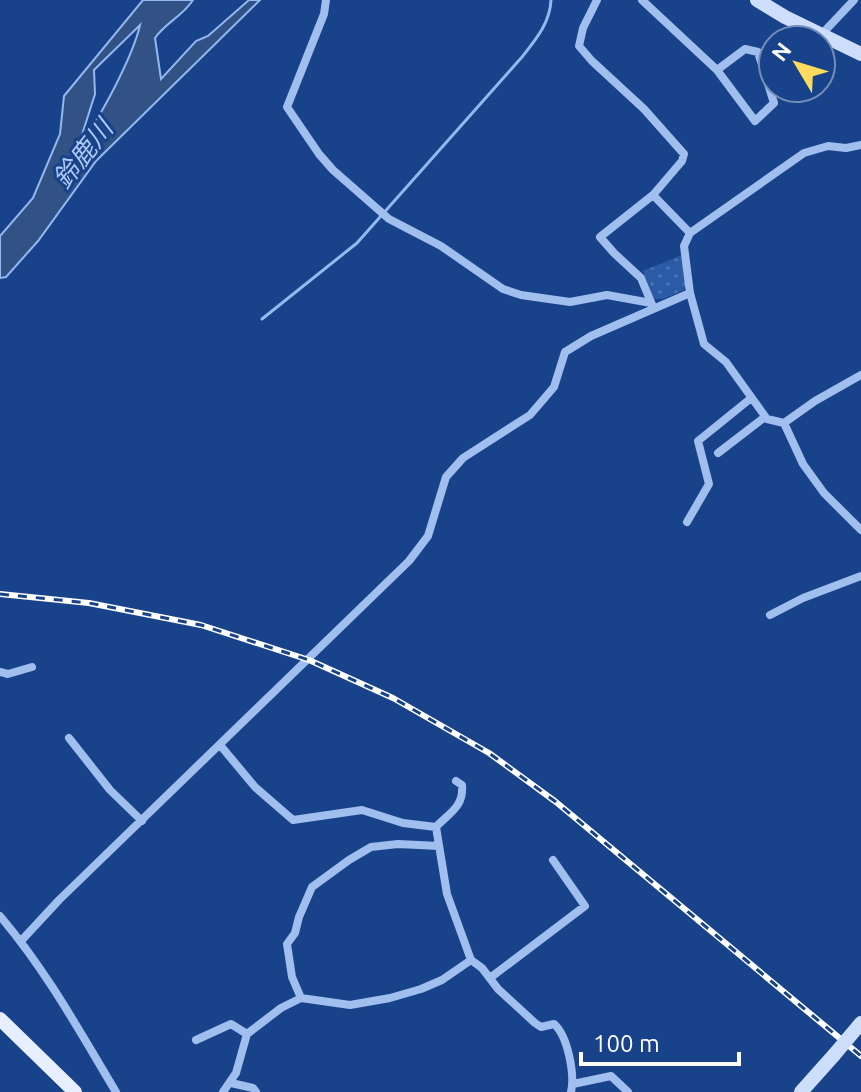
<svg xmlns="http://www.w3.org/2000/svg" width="861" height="1092" font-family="Ubuntu,'Noto Sans JP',sans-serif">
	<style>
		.grass { fill: url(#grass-dots) }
		.water { fill: #325185; stroke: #93b8f0; stroke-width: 2; fill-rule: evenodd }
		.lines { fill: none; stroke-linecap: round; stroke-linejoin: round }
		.stream { stroke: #93b8f0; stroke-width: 3 }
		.minor { stroke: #a0beee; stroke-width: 8 }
		.secondary { stroke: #cddefa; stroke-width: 14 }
		.primary { stroke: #e7efff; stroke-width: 14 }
		.rail-casing { stroke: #fff; stroke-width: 6 }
		.rail { stroke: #184289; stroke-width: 3; stroke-dasharray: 9; stroke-linecap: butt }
		.secondary-bridge { stroke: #cddefa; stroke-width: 14 }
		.labels { text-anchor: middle; stroke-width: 6; stroke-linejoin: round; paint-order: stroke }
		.water-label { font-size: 26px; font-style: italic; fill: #acc9f5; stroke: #184289 }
	</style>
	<defs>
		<pattern id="grass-dots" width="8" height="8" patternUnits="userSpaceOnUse" patternTransform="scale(2)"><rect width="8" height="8" fill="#2b5ba7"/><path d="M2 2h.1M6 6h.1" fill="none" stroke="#4b74b4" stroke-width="1.8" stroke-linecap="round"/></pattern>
	</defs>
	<rect width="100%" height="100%" fill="#184289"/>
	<path class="grass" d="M 682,255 L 686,284 L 684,290 L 663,299 L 654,299 L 643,271 Z"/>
	<path class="water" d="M 143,0 L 193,0 C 182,17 166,22 155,38 L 161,79 L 196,41 L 208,36 L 249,0 L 260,0 L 96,161 L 38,241 L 6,277 L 0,278 L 0,236 L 33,198 L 60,134 L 64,96 ZM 140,25 C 134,52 100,122 80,141 L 95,94 L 94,70 Z"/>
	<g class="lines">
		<path class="stream" d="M 262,319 L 357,243 L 522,57 C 536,39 550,23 551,0"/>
		<path class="minor" d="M 326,0 L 324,14 L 287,107 L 319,154 L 333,170 L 389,219 L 441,246 L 503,289 L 521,295 L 570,302 L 607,295 L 651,303
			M 597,0 L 583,28 L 579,46 L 592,61 L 644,109 L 684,154 L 682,161 L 653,195 L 690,233
			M 642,0 L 717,70 L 755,121 L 774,103 L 758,52 L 745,49 L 717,70
			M 821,35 L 854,0
			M 861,145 L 846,148 L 828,146 L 804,153 L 690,233 L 684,246 L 690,293 L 704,344 L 726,362 L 767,419 L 784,423 L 803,464 L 824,493 L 861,530
			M 653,307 L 641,278 L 614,253 L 600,237 L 653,195
			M 784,423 L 815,401 L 861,375
			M 718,453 L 765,417
			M 687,522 L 709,484 L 698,441 L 750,399
			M 770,615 L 803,598 L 861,576
			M 0,672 L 8,674 L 32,667
			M 69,738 L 110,790 L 142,821
			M 220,745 L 255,787 L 293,820 L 362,810 L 403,823 L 436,827 L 447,894 L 471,960 L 482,968 L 498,989 L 535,1023 L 541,1027 L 554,1024 C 568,1036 575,1075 571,1092
			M 436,827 C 449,813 464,807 462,785 L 456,781
			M 0,916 C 46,970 80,1032 116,1092
			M 21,941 L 59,900 L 409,561 L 428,536 L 446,477 L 463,458 L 530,415 L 554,387 L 565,352 L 591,336 L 690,293
			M 490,978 L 585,906 L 553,860
			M 301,998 L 292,977 L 287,944 L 295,933 L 299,917 L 312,887 L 349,860 L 371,847 L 398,844 L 439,846
			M 196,1040 L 231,1024 L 247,1034
			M 231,1083 L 253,1088 L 256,1092
			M 573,1084 L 611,1076 L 628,1092
			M 223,1092 L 236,1073 L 247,1034 L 281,1008 L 301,998 L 350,1005 L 390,998 L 421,989 L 442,980 L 471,960"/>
		<path class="secondary" d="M 757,0 L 785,17 L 861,54
			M 801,1092 L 834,1055"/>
		<path class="primary" d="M 0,1019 L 75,1092"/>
		<g class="rail-casing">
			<path id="rail" d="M 0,594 L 89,603 L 201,625 L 309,660 L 393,698 L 489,753 L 556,802 L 861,1056"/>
		</g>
		<use href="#rail" class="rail"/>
		<path class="secondary-bridge" d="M 834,1055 L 861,1023"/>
	</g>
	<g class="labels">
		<g class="water-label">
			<text transform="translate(83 154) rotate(-52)" y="9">鈴鹿川</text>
		</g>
	</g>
	<g transform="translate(797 64) rotate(308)"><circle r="38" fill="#184289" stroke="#748eb8" stroke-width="2"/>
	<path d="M0-6L14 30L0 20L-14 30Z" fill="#ffdb5d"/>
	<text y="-12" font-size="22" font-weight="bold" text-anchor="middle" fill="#ffffff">N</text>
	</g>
	<path d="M581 1052v12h158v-12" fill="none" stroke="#ffffff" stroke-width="4"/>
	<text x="593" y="1052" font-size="24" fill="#ffffff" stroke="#184289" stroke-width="6" paint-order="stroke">100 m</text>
</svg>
